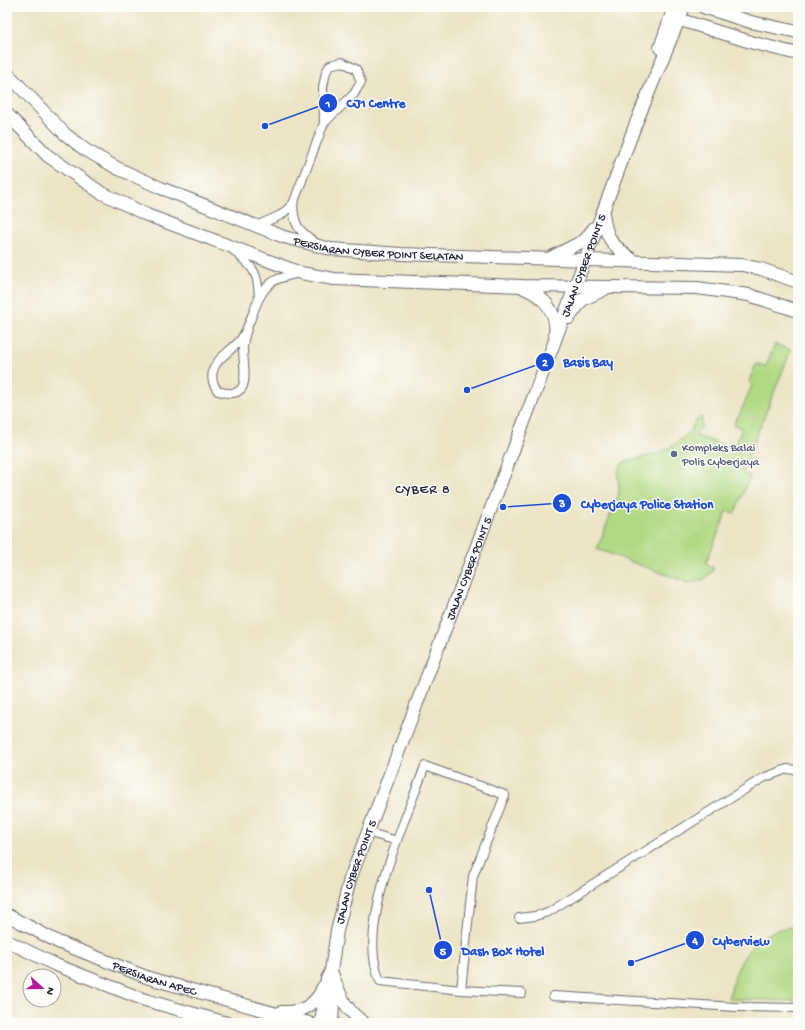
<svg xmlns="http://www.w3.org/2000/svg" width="805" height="1030" font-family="'Gochi Hand',sans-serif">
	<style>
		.green { fill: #b0d983; stroke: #697e5f }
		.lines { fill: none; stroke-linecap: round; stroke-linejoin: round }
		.street-casing { stroke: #68666b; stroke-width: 10 }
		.secondary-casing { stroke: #68666b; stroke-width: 14 }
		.street { stroke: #fff; stroke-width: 8 }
		.secondary { stroke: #fff; stroke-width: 12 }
		.service-dot { fill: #5c6f8a; stroke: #fdfcf7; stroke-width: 1.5 }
		.labels { text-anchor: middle; stroke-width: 3; stroke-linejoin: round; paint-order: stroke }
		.street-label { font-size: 12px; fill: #22223b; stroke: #fdfcf7 }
		.service-label { font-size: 12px; fill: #4e5e75; stroke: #fdfcf7; text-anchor: start }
		.quarter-label { font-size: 14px; letter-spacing: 1px; fill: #22223b; stroke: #fdfcf7 }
		.leader { fill: none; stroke: #1d4ed8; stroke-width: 1.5 }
		.callout-dot { fill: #1d4ed8; stroke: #fdfcf7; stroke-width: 1.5 }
		.mark-label { font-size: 12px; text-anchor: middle; font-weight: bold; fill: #fff }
		.callout-label { font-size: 13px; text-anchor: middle; font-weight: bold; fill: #1d4ed8; stroke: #fdfcf7; stroke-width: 3; stroke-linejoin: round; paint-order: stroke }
	</style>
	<rect width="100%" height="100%" fill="#fdfcf7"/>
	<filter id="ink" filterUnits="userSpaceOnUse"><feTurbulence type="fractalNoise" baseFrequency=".025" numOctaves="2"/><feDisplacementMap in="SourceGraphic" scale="8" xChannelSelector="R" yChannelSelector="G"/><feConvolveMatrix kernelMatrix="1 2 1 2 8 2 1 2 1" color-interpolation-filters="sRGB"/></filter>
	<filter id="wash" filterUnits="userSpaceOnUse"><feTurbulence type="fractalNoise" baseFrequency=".012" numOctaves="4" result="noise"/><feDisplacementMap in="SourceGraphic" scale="16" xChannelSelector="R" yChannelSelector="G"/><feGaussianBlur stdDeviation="0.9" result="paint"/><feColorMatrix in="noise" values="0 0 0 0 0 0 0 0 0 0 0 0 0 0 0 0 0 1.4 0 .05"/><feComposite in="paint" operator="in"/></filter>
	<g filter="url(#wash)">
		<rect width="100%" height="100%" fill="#ebe4c5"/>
		<path class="green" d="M 775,344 L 791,350 L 742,472 L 750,476 L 735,513 L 727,511 L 706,563 L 714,568 C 709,579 700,582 688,583 L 597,549 L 619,493 L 618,472 L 622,463 L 659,453 L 672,446 L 690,432 L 696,420 L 701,417 L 702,420 L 701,428 L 695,435 L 734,449 L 742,428 L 734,425 L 736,418 L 739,416 L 752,385 L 749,381 L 756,364 L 766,366 Z
			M 798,927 L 798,1001 L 729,999 C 735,962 756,926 798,927 Z"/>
	</g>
	<g filter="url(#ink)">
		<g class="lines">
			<g class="street-casing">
				<path id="street" d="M 256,226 L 281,215 L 293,204
					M 317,244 C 299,230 294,228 293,204 L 324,123 L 323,87 L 326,72 L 330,65 L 342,62 L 356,69 L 361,82 L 354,94 L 324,123
					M 232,249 C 252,267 258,269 259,298
					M 247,329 C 245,335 243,342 243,348 C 243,370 254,402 218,391 C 213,384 211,380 213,371 C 216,358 233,350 241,339 C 253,322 254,297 271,283 C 278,277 291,275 300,273
					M 367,832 L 397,841
					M 519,918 L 535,916 L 548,912 L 763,778 L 787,769 L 798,770
					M 461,990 L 473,876 L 505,795 L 425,766 C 406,819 364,909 375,964 C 376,970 378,976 380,981 L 461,990 L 522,993
					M 553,996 L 735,1007 L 798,1008"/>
			</g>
			<g class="secondary-casing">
				<g id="secondary">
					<path d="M 703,7 L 751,22 L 798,32"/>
					<path d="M 671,17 L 754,43 L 798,54"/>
					<path d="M 660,48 L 674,7"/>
					<path id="s1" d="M 7,73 L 65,134 L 84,149 L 117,168 L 161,188 L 284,237 L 331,249 L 401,254 L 742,265 L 761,269 L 798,282"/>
					<path d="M 7,114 L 48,156 L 100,192 L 147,215 L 301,273 L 334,279 L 523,286 L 697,288 L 749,295 L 798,311"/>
					<path d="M 603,213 C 606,240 612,245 634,261"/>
					<path d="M 552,257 L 585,240 L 594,228"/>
					<path d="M 524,288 C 543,296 558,311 555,334"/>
					<path d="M 569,318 L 582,300 L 605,289"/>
					<path id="s2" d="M 7,915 L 58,942 L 149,978 L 309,1023"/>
					<path d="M 7,941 L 56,965 L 145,1000 L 227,1023"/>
					<path d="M 331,971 C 341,995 342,1007 364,1023"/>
					<path d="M 281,1012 C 301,1013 316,1006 323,987"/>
					<path id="s3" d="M 321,1023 L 327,979 L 331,971 L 337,931 L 350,879 L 554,343 L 636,123 L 684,7"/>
					<path d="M 332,1023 L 334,986"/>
				</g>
			</g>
			<use href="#street" class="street"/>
			<use href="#secondary" class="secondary"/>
		</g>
	</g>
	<circle class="service-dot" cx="674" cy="454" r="4"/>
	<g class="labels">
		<g class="street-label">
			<text dy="4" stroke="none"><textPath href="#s1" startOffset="423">PERSIARAN CYBER POINT SELATAN</textPath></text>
			<text dy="4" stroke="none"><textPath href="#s3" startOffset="804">JALAN CYBER POINT 5</textPath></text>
			<text dy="4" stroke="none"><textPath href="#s3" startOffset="480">JALAN CYBER POINT 5</textPath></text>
			<text dy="4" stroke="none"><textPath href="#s3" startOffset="156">JALAN CYBER POINT 5</textPath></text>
			<text dy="4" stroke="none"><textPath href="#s2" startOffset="161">PERSIARAN APEC</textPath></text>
		</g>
		<g class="service-label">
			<text x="682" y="451">Kompleks Balai<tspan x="682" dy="14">Polis Cyberjaya</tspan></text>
		</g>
		<g class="quarter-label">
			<text x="423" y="493">CYBER 8</text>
		</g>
	</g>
	<path class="leader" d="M265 126L328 103M467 390L545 362M503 507L562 503M631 963L695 940M429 890L443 950"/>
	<g class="callout-dot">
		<circle cx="265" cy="126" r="4"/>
		<circle cx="467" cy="390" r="4"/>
		<circle cx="503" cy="507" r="4"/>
		<circle cx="631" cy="963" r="4"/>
		<circle cx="429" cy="890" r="4"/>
		<circle cx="328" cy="103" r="10"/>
		<circle cx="545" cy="362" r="10"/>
		<circle cx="562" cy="503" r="10"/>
		<circle cx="695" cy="940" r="10"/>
		<circle cx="443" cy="950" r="10"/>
	</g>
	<g class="mark-label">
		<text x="328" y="107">1</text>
		<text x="545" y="366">2</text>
		<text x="562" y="507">3</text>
		<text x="695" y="944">4</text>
		<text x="443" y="955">5</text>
	</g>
	<g class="callout-label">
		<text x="376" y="107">CJ1 Centre</text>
		<text x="588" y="366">Basis Bay</text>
		<text x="647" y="508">Cyberjaya Police Station</text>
		<text x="741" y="945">Cyberview</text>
		<text x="503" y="955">Dash Box Hotel</text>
	</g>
	<rect width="805" height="1030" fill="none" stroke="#fdfcf7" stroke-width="24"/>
	<g transform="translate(42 988) rotate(111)"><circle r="19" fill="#fdfcf7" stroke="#a5a5ac"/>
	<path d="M0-3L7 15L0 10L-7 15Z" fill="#b5179e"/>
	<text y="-6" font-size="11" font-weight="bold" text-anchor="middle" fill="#22223b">N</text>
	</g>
</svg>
